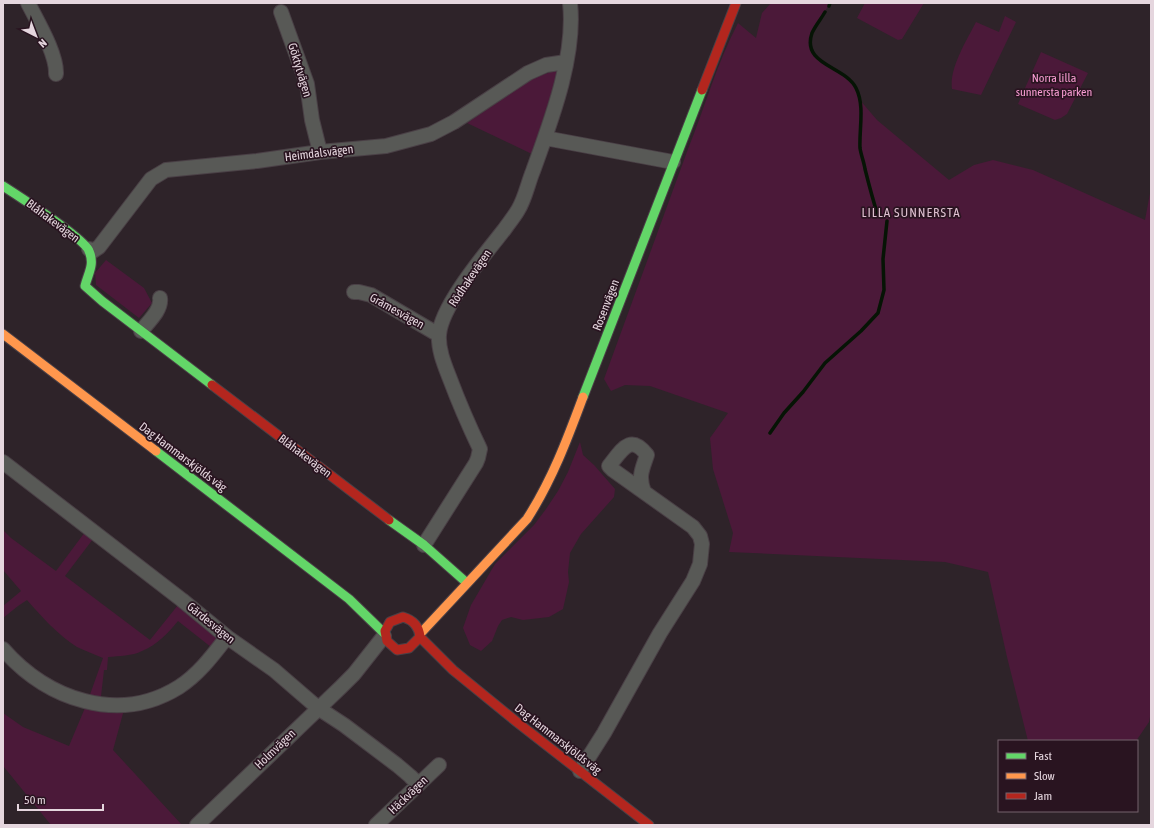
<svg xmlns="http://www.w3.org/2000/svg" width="1154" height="828" font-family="'Asap Condensed',sans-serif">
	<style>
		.green { fill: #4b1939 }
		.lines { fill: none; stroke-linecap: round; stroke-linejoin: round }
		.stream { stroke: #061405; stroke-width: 3.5 }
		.street-casing { stroke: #4a4046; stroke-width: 16 }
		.fast-casing { stroke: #4a4046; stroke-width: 11 }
		.slow-casing { stroke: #4a4046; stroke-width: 11 }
		.jam-casing { stroke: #4a4046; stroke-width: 11 }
		.street { stroke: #585956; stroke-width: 14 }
		.fast { stroke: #63d668; stroke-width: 9 }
		.slow { stroke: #ff974d; stroke-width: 9 }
		.jam { stroke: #b3261e; stroke-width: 9 }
		.labels { text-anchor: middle; stroke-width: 3.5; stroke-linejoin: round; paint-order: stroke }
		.street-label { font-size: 12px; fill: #e5d6de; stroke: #291420 }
		.park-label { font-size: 12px; fill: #f99dd3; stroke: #291420 }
		.neighbourhood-label { font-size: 13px; letter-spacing: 1px; fill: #ddbfcf; stroke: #291420 }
	</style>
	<rect width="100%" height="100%" fill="#2e2329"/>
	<path class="green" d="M 771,3 L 830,3 L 812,33 L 811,40 L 812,50 L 819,60 L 840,72 L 851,81 L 856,88 L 859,99 L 877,120 L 949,180 L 974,165 L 993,160 L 1033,170 L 1145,220 L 1151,188 L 1151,712 L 1149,722 L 1136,741 L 1028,741 L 1007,657 L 988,572 L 945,562 L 729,552 L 733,533 L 713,469 L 710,438 L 728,413 L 650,386 L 625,385 L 611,391 L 604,379 L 688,149 C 705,107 717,63 738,23 L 756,38 L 762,13 Z
		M 865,3 L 924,3 L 902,39 L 898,40 L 857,18 Z
		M 1005,16 L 1016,22 L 981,95 L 952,89 C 949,68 967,40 976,22 L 999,32 Z
		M 1041,52 L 1088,73 L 1067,114 L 1061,118 L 1055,120 L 1018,104 Z
		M 559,69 L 532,154 L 467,123 L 531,79 Z
		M 106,260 L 144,288 L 152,303 L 139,318 L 96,285 L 95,273 Z
		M 580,442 L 583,455 L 594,465 L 615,489 L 614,497 L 581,534 L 570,553 L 568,572 L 569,582 L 563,609 L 549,617 L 523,620 L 511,617 L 502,620 L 498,626 L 492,641 L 481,651 L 470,645 L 463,628 L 471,605 L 495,564 L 534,525 L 546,509 L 558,491 L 568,472 Z
		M 88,528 L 96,535 L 65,576 L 150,640 L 182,600 L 227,637 L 216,651 L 178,621 C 168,633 157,645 142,651 C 132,656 119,656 108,657 L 107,670 L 104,670 L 100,705 L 125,706 L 113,750 L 182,825 L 51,825 L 4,767 L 3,768 L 3,713 L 23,727 L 69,746 L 87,703 L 103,658 C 94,654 85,651 77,647 C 58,635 42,617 27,600 L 18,606 L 3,618 L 3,606 L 21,591 L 3,570 L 3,530 L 11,538 L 56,571 Z"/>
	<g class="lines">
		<path class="stream" d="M 829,6 L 830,3
			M 825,12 C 821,19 815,26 812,33 C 801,65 845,66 856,88 C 865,106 859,129 860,148 C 861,155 864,162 865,169 C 869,185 873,200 878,216
			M 770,433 L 784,413 L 803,392 L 825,363 L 861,331 L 878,313 L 884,290 L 883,259 L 887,221"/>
		<g class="street-casing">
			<path id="street" d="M 28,3 C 37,21 57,54 56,74
				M 281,12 L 307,84 L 312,120 L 320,152
				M 545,138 L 673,162
				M 89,249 L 93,251 L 99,247 L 151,179 L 166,170 L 257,161 L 320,152 L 386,146 L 431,134 L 454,122 L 528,73 L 546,65 L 566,62
				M 354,292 L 359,292 L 371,295 L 439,335
				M 141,331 C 148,322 162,310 160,298
				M 3,462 L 182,600 L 227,637 L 274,670 L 318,708 L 344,725 L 397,765 L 410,776 L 418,784
				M 424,545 L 476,463 L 478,458 L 480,449 C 469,426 459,403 450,379 C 445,366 438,350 439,335 C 441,306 485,254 504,230 C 508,224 514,217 518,210 C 525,199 528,183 533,171 C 551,121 576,56 570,3
				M 3,649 C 47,699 118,725 179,687 C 199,674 213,655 227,637
				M 580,771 L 604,733 L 660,633 L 693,581 L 700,564 L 702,544 L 700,536 L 693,527 L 613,470 L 609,466 C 622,450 630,433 647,455 C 642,470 638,476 644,492
				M 197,825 L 341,687 L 354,674 L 384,636
				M 376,825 L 439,765"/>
		</g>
		<g class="fast-casing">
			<path id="fast" d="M 3,186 C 17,195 85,239 89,251 C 95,265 88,273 85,286 L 102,301 L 212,385
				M 583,397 L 702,90
				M 156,451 L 349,599 L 384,633
				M 389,520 L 424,545 L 467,583"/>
		</g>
		<g class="slow-casing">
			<path id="slow" d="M 3,334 L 156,451
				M 420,634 L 527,519 C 552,480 567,440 583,397"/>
		</g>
		<g class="jam-casing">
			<path id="jam" d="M 702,90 L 736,3
				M 212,385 L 389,520
				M 403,617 C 413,620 419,626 420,637 L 409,648 L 397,650 L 387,641 L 385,631 L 390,622 Z
				M 420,637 L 453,670 L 518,723 L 649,825"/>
		</g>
		<use href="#street" class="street"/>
		<use href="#fast" class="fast"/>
		<use href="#slow" class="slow"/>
		<use href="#jam" class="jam"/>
	</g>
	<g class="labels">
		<g class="street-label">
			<text transform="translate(300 70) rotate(73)" y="4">Göktytvägen</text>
			<text transform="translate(319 153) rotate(-7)" y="4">Heimdalsvägen</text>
			<text transform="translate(53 221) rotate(37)" y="4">Blåhakevägen</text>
			<text transform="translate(470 278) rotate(-56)" y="4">Rödhakevägen</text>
			<text transform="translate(606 305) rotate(-69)" y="4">Rosenvägen</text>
			<text transform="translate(397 311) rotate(29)" y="4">Gråmesvägen</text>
			<text transform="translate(305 456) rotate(37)" y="4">Blåhakevägen</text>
			<text transform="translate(183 457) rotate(37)" y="4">Dag Hammarskjölds väg</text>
			<text transform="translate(211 623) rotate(39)" y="4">Gärdesvägen</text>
			<text transform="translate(558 739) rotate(38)" y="4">Dag Hammarskjölds väg</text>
			<text transform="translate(275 749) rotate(-44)" y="4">Holmvägen</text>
			<text transform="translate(408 795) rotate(-44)" y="4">Häckvägen</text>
		</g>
		<g class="park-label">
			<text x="1054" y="82">Norra lilla<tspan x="1054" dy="14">sunnersta parken</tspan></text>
		</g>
		<g class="neighbourhood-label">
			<text x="911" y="217">LILLA SUNNERSTA</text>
		</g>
	</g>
	<rect width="1154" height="828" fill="none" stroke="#e5d6de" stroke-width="8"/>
	<rect x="998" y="740" width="140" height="72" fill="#291420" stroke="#74626c"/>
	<rect x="1006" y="753" width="20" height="6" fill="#63d668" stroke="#74626c"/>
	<text x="1034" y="760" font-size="12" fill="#e5d6de">Fast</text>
	<rect x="1006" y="773" width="20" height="6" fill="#ff974d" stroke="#74626c"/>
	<text x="1034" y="780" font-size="12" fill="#e5d6de">Slow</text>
	<rect x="1006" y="793" width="20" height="6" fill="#b3261e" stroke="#74626c"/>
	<text x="1034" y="800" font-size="12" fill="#e5d6de">Jam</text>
	<g transform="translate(36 36) rotate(138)" stroke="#291420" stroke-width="3" paint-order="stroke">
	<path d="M0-3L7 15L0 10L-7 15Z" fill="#e5d6de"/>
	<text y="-6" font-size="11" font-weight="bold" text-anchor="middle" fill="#e5d6de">N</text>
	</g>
	<path d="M18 804v6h85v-6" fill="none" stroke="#e5d6de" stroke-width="2"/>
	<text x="24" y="804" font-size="12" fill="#e5d6de" stroke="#291420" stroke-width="3" paint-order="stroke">50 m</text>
</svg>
